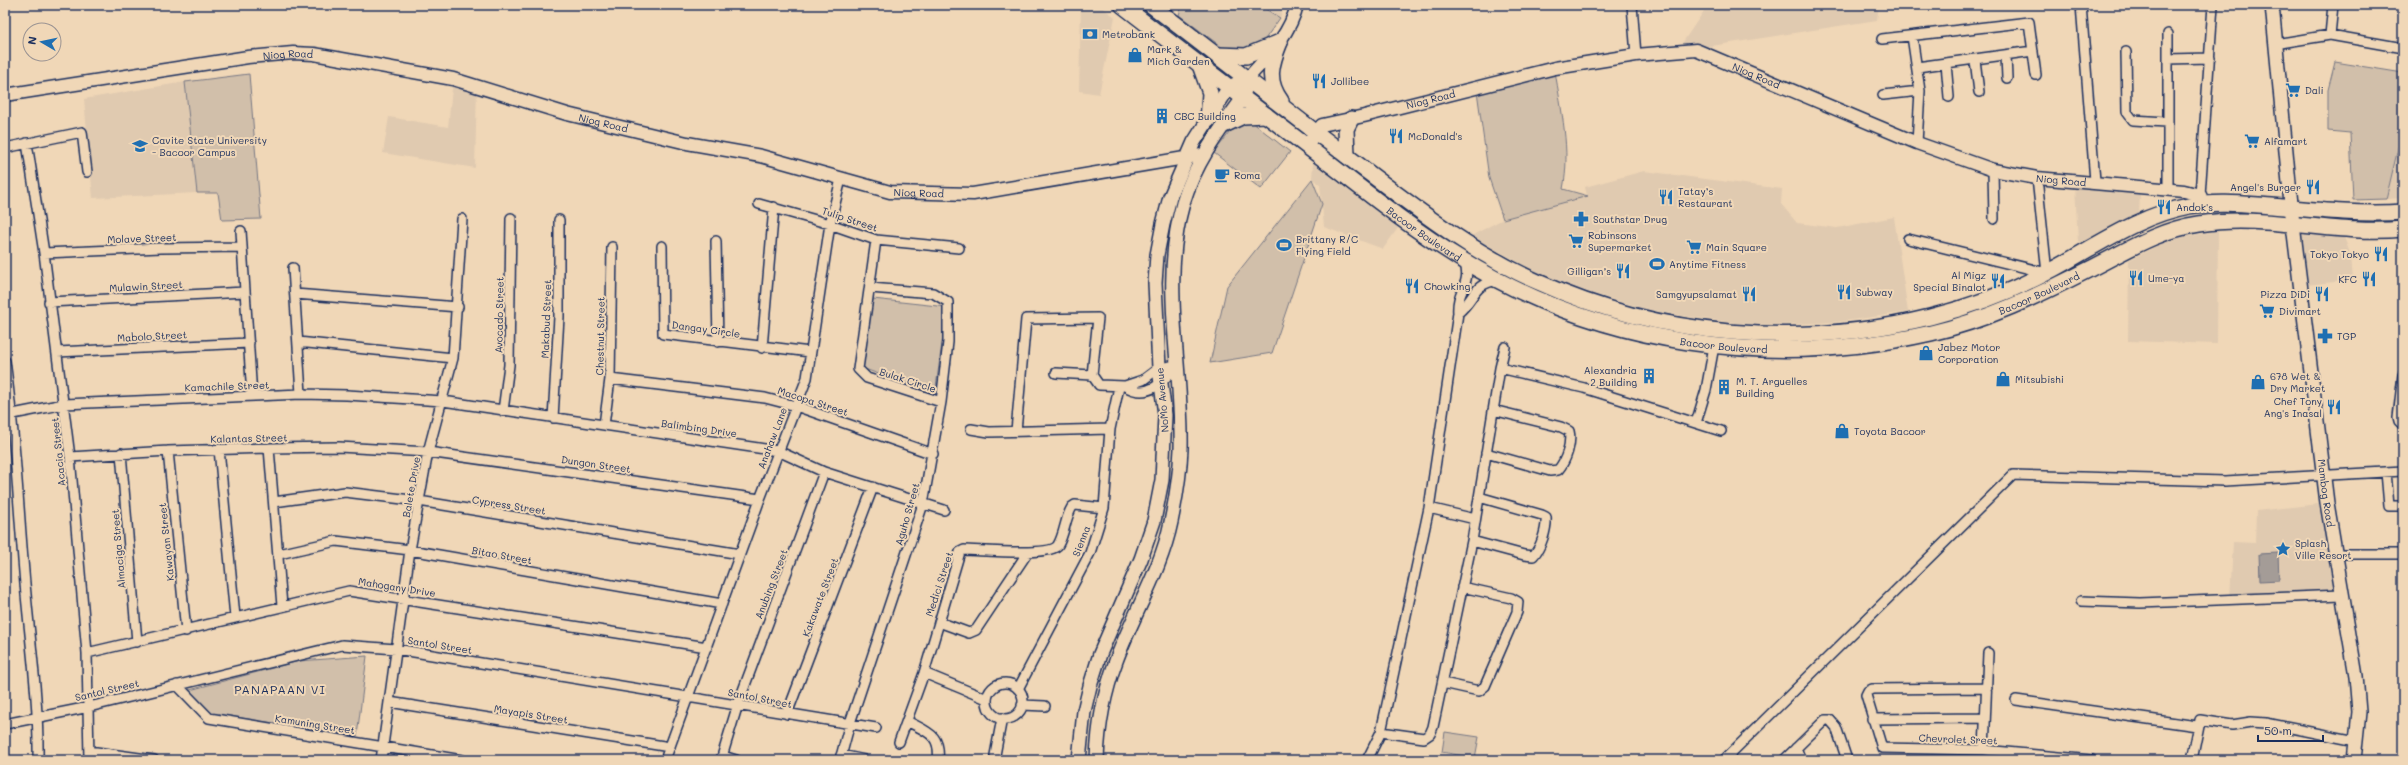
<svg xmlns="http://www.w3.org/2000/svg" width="2408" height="765" font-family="Mali,sans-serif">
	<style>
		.built { fill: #e0cab0 }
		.green { fill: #d1bfaa; stroke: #767784 }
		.water { fill: #a49c97; stroke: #6d7080 }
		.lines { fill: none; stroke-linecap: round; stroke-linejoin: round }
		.minor-casing { stroke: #1b2f5e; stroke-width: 12 }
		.tertiary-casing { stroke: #1b2f5e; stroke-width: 15 }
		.secondary-casing { stroke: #1b2f5e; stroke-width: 16 }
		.primary-casing { stroke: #1b2f5e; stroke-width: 18 }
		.minor { stroke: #f0d7b7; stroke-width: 9 }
		.tertiary { stroke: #f0d7b7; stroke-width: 12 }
		.secondary { stroke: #f0d7b7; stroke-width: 13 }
		.primary { stroke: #f0d7b7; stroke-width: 15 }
		.labels { text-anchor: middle; stroke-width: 4; stroke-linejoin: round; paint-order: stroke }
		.poi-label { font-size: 10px; fill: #1b2f5e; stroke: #f0d7b7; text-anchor: start }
		.street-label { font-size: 10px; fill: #1b2f5e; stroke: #f0d7b7 }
		.quarter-label { font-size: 12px; letter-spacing: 1px; fill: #1b2f5e; stroke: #f0d7b7 }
	</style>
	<rect width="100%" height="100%" fill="#f0d7b7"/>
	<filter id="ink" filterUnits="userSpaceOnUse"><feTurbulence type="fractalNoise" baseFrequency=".025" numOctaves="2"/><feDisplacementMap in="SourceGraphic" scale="8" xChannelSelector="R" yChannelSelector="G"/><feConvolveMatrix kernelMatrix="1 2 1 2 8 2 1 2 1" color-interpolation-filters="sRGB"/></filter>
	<g filter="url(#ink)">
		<path class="built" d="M 1081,5 L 1099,5 L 1115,17 L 1099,94 L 1079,91 Z
			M 1259,5 L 1284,5 L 1280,18 Z
			M 1708,5 L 1879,5 L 1877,20 L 1705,47 L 1681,45 Z
			M 453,79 L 477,86 L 475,168 L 383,153 L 389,117 L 448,127 Z
			M 185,82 L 197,193 L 93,198 L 84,99 Z
			M 2403,127 L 2403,198 L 2386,199 Z
			M 1313,163 L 1398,228 L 1383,249 L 1324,227 L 1320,184 L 1312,179 Z
			M 1644,171 L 1782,189 L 1781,204 L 1797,223 L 1837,228 L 1894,217 L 1908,312 L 1838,322 L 1758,326 L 1682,316 L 1641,308 L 1588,292 L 1544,276 L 1471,236 L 1503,219 L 1587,196 L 1585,187 Z
			M 2075,186 L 2140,194 L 2139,216 L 2090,242 L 2078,242 Z
			M 2218,231 L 2217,344 L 2128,341 L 2129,260 L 2171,239 Z
			M 2300,235 L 2344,237 L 2351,256 L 2353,280 L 2306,285 Z
			M 2327,503 L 2341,595 L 2230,600 L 2233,542 L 2255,543 L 2256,511 Z"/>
		<path class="green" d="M 1182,5 L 1259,5 L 1280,18 L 1263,42 L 1231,54 L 1179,15 Z
			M 2335,62 L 2403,73 L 2403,127 L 2386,199 L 2353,200 L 2350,133 L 2328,131 L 2328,90 Z
			M 1555,71 C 1561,110 1571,150 1563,189 L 1588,196 L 1503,219 L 1489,178 L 1477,91 Z
			M 249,74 L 261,219 L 222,220 L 218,193 L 197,193 L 185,82 Z
			M 1252,122 L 1290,152 L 1261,189 L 1214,153 L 1235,125 Z
			M 1312,179 L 1322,204 L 1272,353 L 1210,363 L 1227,286 Z
			M 873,299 L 947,307 L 935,394 L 862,368 Z
			M 367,656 L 357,736 L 203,712 L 186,691 L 299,661 Z
			M 1445,732 L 1479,737 L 1475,758 L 1442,752 Z"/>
		<path class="water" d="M 2278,553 L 2279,580 L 2260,581 L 2259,554 Z"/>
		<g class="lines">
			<g class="minor-casing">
				<path id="minor" d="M 1632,5 L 1636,55
					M 2081,5 L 2095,181
					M 2330,35 L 2333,5
					M 1912,36 L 1920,91 L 1917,143
					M 1882,39 L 2029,22 L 2036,75
					M 2275,44 L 2330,35 L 2403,48
					M 2126,52 L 2127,112 L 2133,120 L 2166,122
					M 2006,56 L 2007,78
					M 2168,59 L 2210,58
					M 1975,60 L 1979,92
					M 1946,64 L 1949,97
					M 1917,67 L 2033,51
					M 1883,95 L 1920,91
					M 27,143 L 44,253 L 70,457 L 87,653 L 89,760
					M 5,148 L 82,132 L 87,172
					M 1993,170 L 1994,219
					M 2168,190 L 2168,34
					M 2200,195 L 2213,5
					M 759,204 L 830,224 L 876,240 L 959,248
					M 241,231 L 252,396
					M 1908,239 L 2047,273 L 2037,178
					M 876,240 L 858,369 L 867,378 L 941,402
					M 716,241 L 718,342
					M 662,246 L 663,334 L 810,352
					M 44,253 L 161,248 L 242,247
					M 293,268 L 301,394
					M 295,294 L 458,307
					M 49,302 L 245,292
					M 1458,313 C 1476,298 1472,284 1498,280
					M 298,342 L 453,358
					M 762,348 L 774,207
					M 57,352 L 249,343
					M 5,361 C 15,431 18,502 24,572 C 29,635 39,697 38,760
					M 1500,368 L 1505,347
					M 1056,373 L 1092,375
					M 2403,375 L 2398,417 L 2399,421 L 2403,425
					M 610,379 L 765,398 L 796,406 L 933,454
					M 1125,386 C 1149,400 1163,382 1177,365
					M 503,411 L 509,365 L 511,218
					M 13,414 L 64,404 L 301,394 L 347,395 L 443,401 L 778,451 L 824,472 L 944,510
					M 553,418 L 559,317 L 559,220
					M 1696,423 L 1706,390 L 1714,346
					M 604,425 L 610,379 L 612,247
					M 971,429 L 989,432 L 1110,429
					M 1016,431 L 1026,319 L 1098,318 L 1092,375 L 1099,385 L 1125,386 L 1143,380 L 1159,368 L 1177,365
					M 269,448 L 282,606
					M 219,449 L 235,617
					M 168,451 L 186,631
					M 121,453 L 137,642
					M 1486,453 L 1550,471 L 1558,470 C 1566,461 1572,443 1569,431 L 1561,427 L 1493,410
					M 70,457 L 168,451 L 269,448 L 339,447 L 428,452 L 760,499
					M 2386,472 L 2389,506 L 2403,506
					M 274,502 L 345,492 L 419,501 L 740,554
					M 1429,508 L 1475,519
					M 1472,541 L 1524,555 L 1533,556 C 1541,548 1547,529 1546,517 L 1542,515 L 1479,497
					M 279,554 L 336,541 L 410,550 L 722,604
					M 2334,554 L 2403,554
					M 2081,601 L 2140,603 L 2341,595
					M 939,622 L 969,633 L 976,630 L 1028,552
					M 87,653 L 349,591 L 707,647
					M 924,673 L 987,699
					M 1443,683 L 1479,691 L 1485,686 L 1517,612 L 1518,602 L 1511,598 L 1462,587
					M987 701a18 18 0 1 1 36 0a18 18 0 1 1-36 0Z
					M 177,685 L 209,718 L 462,760
					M 1987,688 L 1872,689 L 1868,691 L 1866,695 L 1882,748 L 1984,750 L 2092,760
					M 1018,689 L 1090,553 L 1104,508 L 1110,429 L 1119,387
					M 2016,700 L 2197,726
					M 389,702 L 670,747
					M 1022,705 L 1045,706
					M 787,714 L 873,487
					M 1872,719 L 1985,718
					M 907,721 C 927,732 941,734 938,760
					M 5,724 L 89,707 L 342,645 L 396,649 L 876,728
					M 1381,732 L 1424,738 L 1430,734 L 1433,727 L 1472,541 L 1500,368 L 1584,388 L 1721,431
					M 899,742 L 924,673 L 960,552 L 964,550 C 980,550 1051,557 1058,545 C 1065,533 1065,518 1072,507 L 1075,505 L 1104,508
					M 1796,748 L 1801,760
					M 1984,750 L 1988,653
					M 89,751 L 154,760
					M 841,755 L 865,760
					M 723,756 L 736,760
					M 381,760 L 410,550 L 428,452 L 453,358 L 462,219
					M 665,760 L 760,499 L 807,378 L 830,224 L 841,179
					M 721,760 L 738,704 L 824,472
					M 840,760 L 850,723 L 923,504 L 941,402 L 948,342 L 948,302 L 933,293 L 870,288
					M 996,760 L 995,755 L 1002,718
					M 1367,760 L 1381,732 L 1429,508 L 1458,313 C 1456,289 1473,285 1464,261
					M 1724,760 L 2013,475 L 2225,481 L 2403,471
					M 1784,760 L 1825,720 L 1830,720 L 1836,727 L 1847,760
					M 2192,760 L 2200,720 L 2232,725 L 2251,722 L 2266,723 L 2356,741"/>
			</g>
			<g class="tertiary-casing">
				<g id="tertiary">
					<path d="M 1247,79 C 1267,57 1290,35 1297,5"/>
					<path id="s1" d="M 5,95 L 248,57 L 293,53 L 314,54 L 453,79 L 567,114 L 687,143 L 761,156 L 890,192 L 973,194 L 1202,155"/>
					<path id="s2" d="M 1306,146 L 1322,125 L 1364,116 L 1555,68 L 1636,55 L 1696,50 L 1917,143 L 1993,170 L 2037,178 L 2184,191 L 2200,195 L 2204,204"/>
				</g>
			</g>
			<g class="secondary-casing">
				<g id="secondary">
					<path id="s3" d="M 2272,5 L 2293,225 L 2327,503 L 2356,676 L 2359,712 L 2354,760"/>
					<path d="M 1079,760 L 1084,711 L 1090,686 L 1100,654 L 1141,559 L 1154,521 L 1162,480 L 1165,415 L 1159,368 L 1155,283 L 1157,255 L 1163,224 L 1170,197 L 1194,142 L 1229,87 L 1247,79"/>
					<path d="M 1097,760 C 1098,726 1104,693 1116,661 C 1133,614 1161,571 1171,522 C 1176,498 1180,474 1181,449 C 1183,367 1160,284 1183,203 C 1195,163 1219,131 1243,98 L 1245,89"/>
				</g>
			</g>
			<g class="primary-casing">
				<g id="primary">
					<path id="s4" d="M 1122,5 C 1185,54 1249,102 1313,151 C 1361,188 1409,227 1461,259 C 1601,346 1772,369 1931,333 C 1987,320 2037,296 2088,270 C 2124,252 2158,230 2199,224 C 2266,213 2335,236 2403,229"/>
					<path d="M 1151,5 C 1217,55 1282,107 1348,157 C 1409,203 1468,251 1538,282 C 1659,337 1802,349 1930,317 C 1970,307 2010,292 2046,273 C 2092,249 2138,215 2189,206 C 2217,201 2244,204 2272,206 C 2315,210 2360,215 2403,212"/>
					<path d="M 1280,42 C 1271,64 1266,81 1281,101"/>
					<path d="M 1217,55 L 1246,56 L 1280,42"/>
					<path d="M 1200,65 L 1210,93 L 1208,120"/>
					<path d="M 1224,125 L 1243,116 L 1266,115"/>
					<path d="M 1347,156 L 1346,129 L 1351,119"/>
				</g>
			</g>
			<use href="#minor" class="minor"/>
			<use href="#tertiary" class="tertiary"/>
			<use href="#secondary" class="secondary"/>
			<use href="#primary" class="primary"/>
		</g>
	</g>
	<defs>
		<g id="bank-bare" transform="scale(1.2)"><path d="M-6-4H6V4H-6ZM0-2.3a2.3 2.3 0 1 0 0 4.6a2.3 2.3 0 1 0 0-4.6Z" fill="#1f6fb2" stroke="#f0d7b7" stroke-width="2.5" paint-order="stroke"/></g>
		<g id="shop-bare" transform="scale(1.2)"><path d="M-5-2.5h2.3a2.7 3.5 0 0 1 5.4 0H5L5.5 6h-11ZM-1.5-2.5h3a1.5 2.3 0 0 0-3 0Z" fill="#1f6fb2" stroke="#f0d7b7" stroke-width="2.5" paint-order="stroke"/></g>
		<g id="restaurant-bare" transform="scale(1.2)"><path d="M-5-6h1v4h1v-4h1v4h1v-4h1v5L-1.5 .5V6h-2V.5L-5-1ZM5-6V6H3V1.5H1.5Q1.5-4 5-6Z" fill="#1f6fb2" stroke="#f0d7b7" stroke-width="2.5" paint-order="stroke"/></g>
		<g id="supermarket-bare" transform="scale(1.2)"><path d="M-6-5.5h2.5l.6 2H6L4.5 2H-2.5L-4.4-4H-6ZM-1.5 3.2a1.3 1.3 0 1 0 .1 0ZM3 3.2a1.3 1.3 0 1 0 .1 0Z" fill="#1f6fb2" stroke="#f0d7b7" stroke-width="2.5" paint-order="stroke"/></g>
		<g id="building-bare" transform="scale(1.2)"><path d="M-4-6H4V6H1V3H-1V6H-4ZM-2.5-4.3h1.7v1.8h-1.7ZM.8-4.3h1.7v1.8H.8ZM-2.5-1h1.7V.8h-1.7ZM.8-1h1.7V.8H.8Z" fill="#1f6fb2" stroke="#f0d7b7" stroke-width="2.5" paint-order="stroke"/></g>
		<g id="university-bare" transform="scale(1.2)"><path d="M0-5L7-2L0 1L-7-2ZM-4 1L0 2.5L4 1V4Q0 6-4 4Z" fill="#1f6fb2" stroke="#f0d7b7" stroke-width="2.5" paint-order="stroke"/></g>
		<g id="cafe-bare" transform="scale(1.2)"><path d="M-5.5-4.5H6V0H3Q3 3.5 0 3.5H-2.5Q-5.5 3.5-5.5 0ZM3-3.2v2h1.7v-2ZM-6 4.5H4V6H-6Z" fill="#1f6fb2" stroke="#f0d7b7" stroke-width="2.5" paint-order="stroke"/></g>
		<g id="pharmacy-bare" transform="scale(1.2)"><path d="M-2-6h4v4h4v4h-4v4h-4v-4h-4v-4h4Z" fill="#1f6fb2" stroke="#f0d7b7" stroke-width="2.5" paint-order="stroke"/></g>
		<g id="stadium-bare" transform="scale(1.2)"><path d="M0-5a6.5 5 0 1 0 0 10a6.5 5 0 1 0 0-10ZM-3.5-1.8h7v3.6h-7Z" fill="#1f6fb2" stroke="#f0d7b7" stroke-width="2.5" paint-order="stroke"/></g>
		<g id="sight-bare" transform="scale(1.2)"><path d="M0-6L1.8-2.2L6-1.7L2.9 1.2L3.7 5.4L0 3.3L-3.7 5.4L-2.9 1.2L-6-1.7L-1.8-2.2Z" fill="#1f6fb2" stroke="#f0d7b7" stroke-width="2.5" paint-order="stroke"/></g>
	</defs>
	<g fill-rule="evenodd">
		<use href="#bank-bare" x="1090" y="34"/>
		<use href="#shop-bare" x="1135" y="55"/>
		<use href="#restaurant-bare" x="1319" y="81"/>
		<use href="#supermarket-bare" x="2293" y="90"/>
		<use href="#building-bare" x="1162" y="116"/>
		<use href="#restaurant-bare" x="1396" y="136"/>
		<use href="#supermarket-bare" x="2252" y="141"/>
		<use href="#university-bare" x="140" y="146"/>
		<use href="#cafe-bare" x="1222" y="175"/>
		<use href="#restaurant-bare" x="2313" y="187"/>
		<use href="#restaurant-bare" x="1666" y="197"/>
		<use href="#restaurant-bare" x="2164" y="207"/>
		<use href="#pharmacy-bare" x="1581" y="219"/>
		<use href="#supermarket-bare" x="1576" y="241"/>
		<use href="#stadium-bare" x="1284" y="245"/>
		<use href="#supermarket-bare" x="1694" y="247"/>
		<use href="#restaurant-bare" x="2381" y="254"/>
		<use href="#stadium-bare" x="1657" y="264"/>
		<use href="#restaurant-bare" x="1623" y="271"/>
		<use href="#restaurant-bare" x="2136" y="278"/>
		<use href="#restaurant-bare" x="2369" y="279"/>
		<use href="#restaurant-bare" x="1998" y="281"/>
		<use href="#restaurant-bare" x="1412" y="286"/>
		<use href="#restaurant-bare" x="1844" y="292"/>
		<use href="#restaurant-bare" x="1749" y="294"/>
		<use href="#restaurant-bare" x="2322" y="294"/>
		<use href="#supermarket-bare" x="2267" y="311"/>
		<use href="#pharmacy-bare" x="2325" y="336"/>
		<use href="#shop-bare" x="1926" y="353"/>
		<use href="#building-bare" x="1649" y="376"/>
		<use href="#shop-bare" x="2003" y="379"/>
		<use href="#shop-bare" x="2258" y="382"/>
		<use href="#building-bare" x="1724" y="387"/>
		<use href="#restaurant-bare" x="2334" y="407"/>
		<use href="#shop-bare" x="1842" y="431"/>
		<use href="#sight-bare" x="2283" y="549"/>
	</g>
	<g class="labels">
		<g class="poi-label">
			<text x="1102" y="38">Metrobank</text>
			<text x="1147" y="53">Mark &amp;<tspan x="1147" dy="12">Mich Garden</tspan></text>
			<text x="1331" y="85">Jollibee</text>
			<text x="2305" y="94">Dali</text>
			<text x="1174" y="120">CBC Building</text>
			<text x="1408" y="140">McDonald's</text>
			<text x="152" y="144">Cavite State University<tspan x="152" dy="12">- Bacoor Campus</tspan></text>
			<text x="2264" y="145">Alfamart</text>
			<text x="1234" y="179">Roma</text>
			<text x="2301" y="191" text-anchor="end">Angel's Burger</text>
			<text x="1678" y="195">Tatay’s<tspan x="1678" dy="12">Restaurant</tspan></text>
			<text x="2176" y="211">Andok's</text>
			<text x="1593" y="223">Southstar Drug</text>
			<text x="1588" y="239">Robinsons<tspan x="1588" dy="12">Supermarket</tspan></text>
			<text x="1296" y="243">Brittany R/C<tspan x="1296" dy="12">Flying Field</tspan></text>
			<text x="1706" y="251">Main Square</text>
			<text x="2369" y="258" text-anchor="end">Tokyo Tokyo</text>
			<text x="1669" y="268">Anytime Fitness</text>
			<text x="1611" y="275" text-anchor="end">Gilligan’s</text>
			<text x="1986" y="279" text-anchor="end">Al Migz<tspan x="1986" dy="12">Special Binalot</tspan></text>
			<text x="2148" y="282">Ume-ya</text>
			<text x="2357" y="283" text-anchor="end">KFC</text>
			<text x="1424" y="290">Chowking</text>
			<text x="1856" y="296">Subway</text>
			<text x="1737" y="298" text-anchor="end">Samgyupsalamat</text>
			<text x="2310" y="298" text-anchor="end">Pizza DiDi</text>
			<text x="2279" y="315">Divimart</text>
			<text x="2337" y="340">TGP</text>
			<text x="1938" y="351">Jabez Motor<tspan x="1938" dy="12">Corporation</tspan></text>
			<text x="1637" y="374" text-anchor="end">Alexandria<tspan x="1637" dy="12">2 Building</tspan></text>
			<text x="2270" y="380">678 Wet &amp;<tspan x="2270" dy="12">Dry Market</tspan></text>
			<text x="2015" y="383">Mitsubishi</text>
			<text x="1736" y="385">M. T. Arguelles<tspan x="1736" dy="12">Building</tspan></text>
			<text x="2322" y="405" text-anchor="end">Chef Tony<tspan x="2322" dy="12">Ang's Inasal</tspan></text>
			<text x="1854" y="435">Toyota Bacoor</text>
			<text x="2295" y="547">Splash<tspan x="2295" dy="12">Ville Resort</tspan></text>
		</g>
		<g class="street-label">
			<text dy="4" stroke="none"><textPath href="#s1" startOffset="286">Niog Road</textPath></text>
			<text dy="4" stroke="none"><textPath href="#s2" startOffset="474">Niog Road</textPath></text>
			<text dy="4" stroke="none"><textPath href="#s2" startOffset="138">Niog Road</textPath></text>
			<text dy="4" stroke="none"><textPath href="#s1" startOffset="610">Niog Road</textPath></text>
			<text dy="4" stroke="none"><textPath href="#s2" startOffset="798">Niog Road</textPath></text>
			<text dy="4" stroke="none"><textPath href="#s1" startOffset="934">Niog Road</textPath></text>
			<text transform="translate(850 219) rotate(18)" y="4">Tulip Street</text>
			<text dy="4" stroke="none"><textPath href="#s4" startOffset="379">Bacoor Boulevard</textPath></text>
			<text transform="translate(142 238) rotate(-2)" y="4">Molave Street</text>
			<text transform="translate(146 286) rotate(-3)" y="4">Mulawin Street</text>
			<text dy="4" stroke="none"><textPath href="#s4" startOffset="1027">Bacoor Boulevard</textPath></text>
			<text transform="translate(499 315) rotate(-89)" y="4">Avocado Street</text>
			<text transform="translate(546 319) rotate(-88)" y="4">Makabud Street</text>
			<text transform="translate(706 329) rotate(8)" y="4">Dangay Circle</text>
			<text transform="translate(152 336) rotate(-3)" y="4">Mabolo Street</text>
			<text transform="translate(600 336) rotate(-89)" y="4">Chestnut Street</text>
			<text dy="4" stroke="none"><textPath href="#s4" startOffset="703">Bacoor Boulevard</textPath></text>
			<text transform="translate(908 380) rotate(18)" y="4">Bulak Circle</text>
			<text transform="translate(227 386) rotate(-2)" y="4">Kamachile Street</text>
			<text transform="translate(1162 400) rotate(-95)" y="4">NoMo Avenue</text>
			<text transform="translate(813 401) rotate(18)" y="4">Macopa Street</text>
			<text transform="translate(699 428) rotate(8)" y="4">Balimbing Drive</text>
			<text transform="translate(249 438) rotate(-1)" y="4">Kalantas Street</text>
			<text transform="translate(772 438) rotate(-69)" y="4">Anahaw Lane</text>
			<text transform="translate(58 452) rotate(-96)" y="4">Acacia Street</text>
			<text transform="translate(596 464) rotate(8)" y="4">Dungon Street</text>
			<text transform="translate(411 487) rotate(-80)" y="4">Balete Drive</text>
			<text dy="4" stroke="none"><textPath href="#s3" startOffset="491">Mambog Road</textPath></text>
			<text transform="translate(509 505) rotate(9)" y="4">Cypress Street</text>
			<text transform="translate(907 514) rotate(-74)" y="4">Aguho Street</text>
			<text transform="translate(1081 541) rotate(-69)" y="4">Sienna</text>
			<text transform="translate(166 542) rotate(-96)" y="4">Kawayan Street</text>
			<text transform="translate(118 549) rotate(-95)" y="4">Almaciga Street</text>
			<text transform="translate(502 555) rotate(10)" y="4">Bitao Street</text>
			<text transform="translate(771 584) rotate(-69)" y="4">Anubing Street</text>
			<text transform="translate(939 584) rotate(-72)" y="4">Medici Street</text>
			<text transform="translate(397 587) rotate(9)" y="4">Mahogany Drive</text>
			<text transform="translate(820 597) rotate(-69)" y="4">Kakawate Street</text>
			<text transform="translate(440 645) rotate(9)" y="4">Santol Street</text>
			<text transform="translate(107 690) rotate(-13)" y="4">Santol Street</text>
			<text transform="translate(760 698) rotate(11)" y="4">Santol Street</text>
			<text transform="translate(531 714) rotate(9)" y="4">Mayapis Street</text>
			<text transform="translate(315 724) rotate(9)" y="4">Kamuning Street</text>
			<text transform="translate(1958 739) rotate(2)" y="4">Chevrolet Sreet</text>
		</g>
		<g class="quarter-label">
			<text x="280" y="694">PANAPAAN VI</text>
		</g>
	</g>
	<rect width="2408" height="765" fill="none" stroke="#f0d7b7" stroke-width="20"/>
	<rect x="10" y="10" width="2388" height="745" fill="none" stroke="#1b2f5e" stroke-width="1.5" filter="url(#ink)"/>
	<g transform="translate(42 42) rotate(279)"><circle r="19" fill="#f0d7b7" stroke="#9b9493"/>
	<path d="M0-3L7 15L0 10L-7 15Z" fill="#1f6fb2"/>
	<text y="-6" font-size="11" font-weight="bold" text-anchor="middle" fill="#1b2f5e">N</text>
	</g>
	<path d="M2258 735v6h65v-6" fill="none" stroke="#1b2f5e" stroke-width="2"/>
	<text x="2264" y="735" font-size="12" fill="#1b2f5e" stroke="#f0d7b7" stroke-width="3" paint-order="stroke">50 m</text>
</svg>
